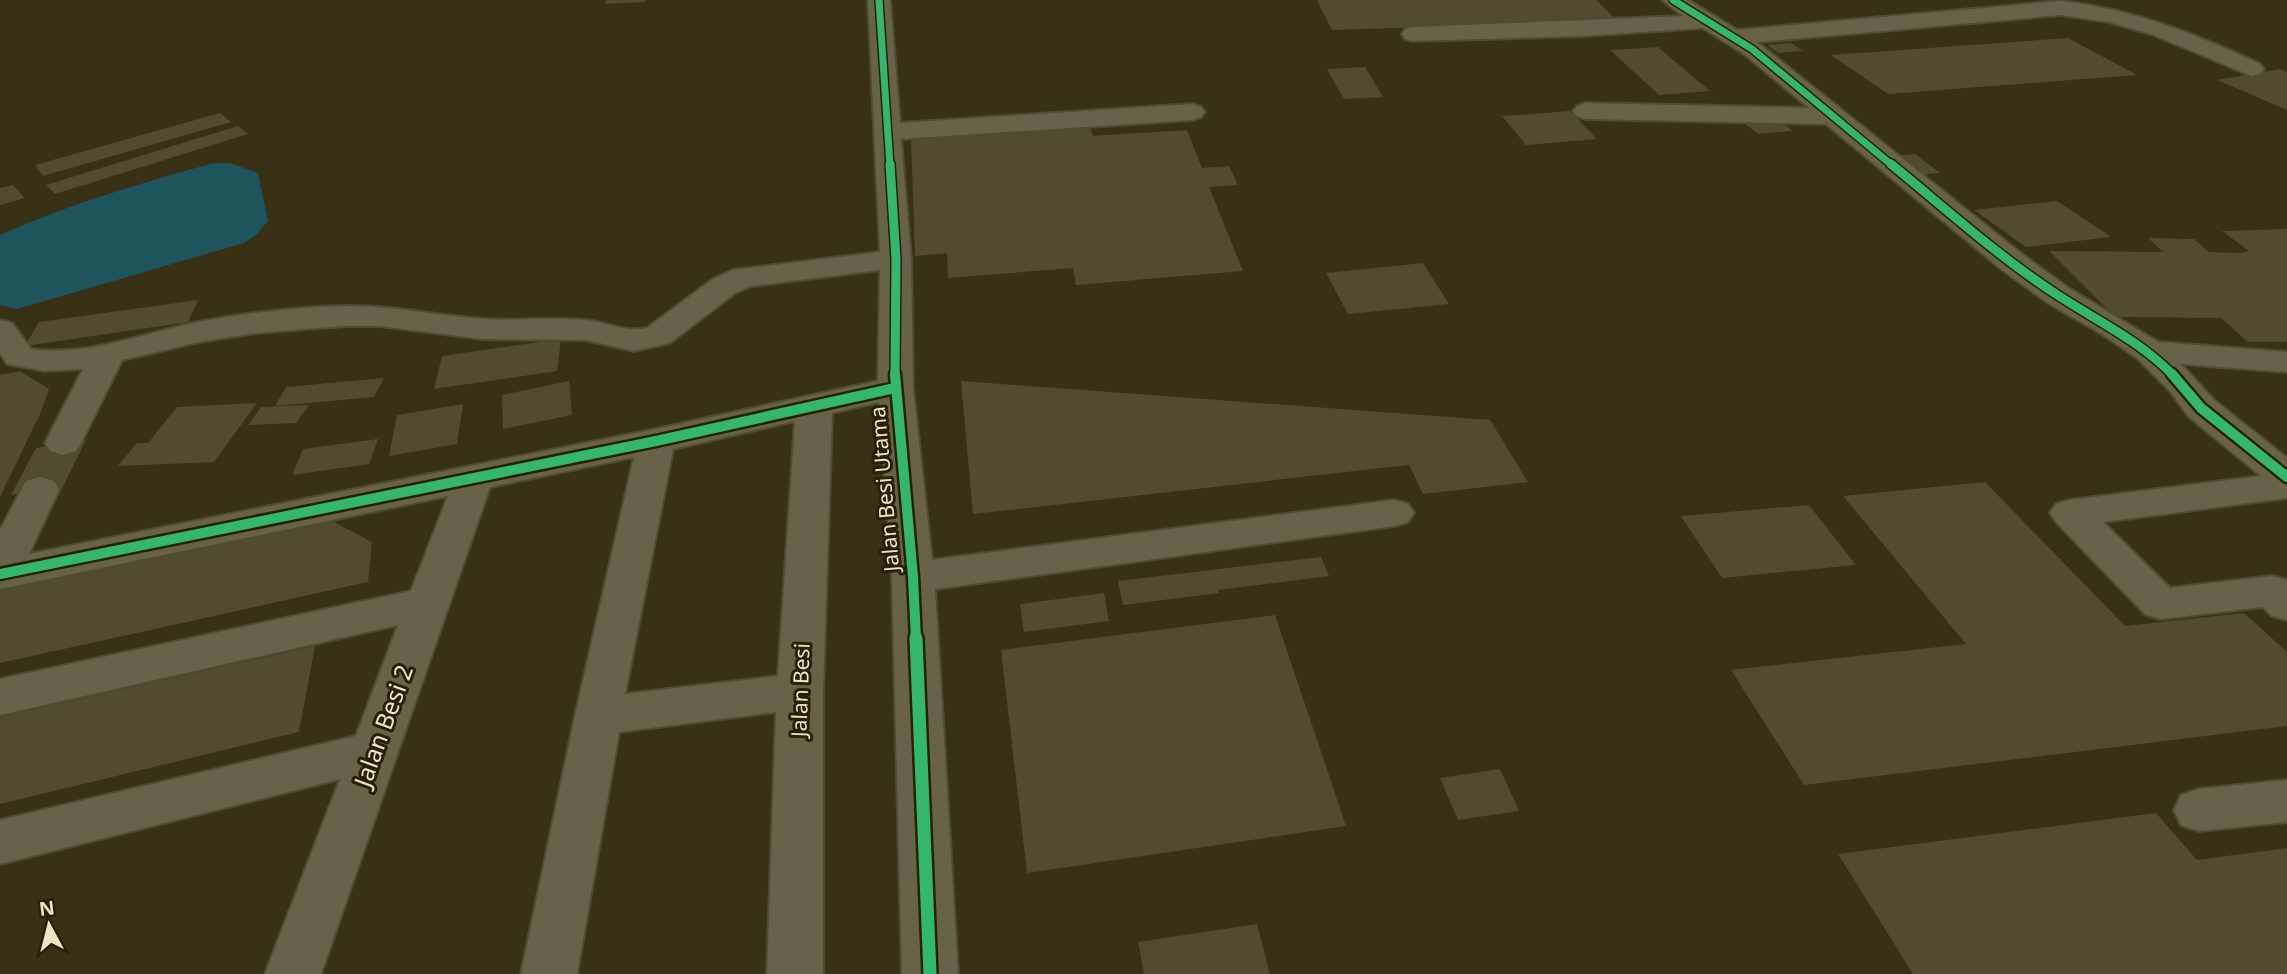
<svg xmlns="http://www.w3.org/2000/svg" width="2287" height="974" font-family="'Noto Sans',sans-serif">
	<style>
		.water { fill: #1e545c }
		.building { fill: #534a32 }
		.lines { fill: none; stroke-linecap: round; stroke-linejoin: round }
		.minor-tunnel { stroke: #534c30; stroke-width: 38; stroke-dasharray: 38 19; stroke-linecap: butt }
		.minor-casing { stroke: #504b35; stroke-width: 4 }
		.minor { fill: #69624a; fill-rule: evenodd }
		.cycleway-far3-casing { stroke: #292107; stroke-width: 10 }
		.cycleway-far2-casing { stroke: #292107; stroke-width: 12 }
		.cycleway-far1-casing { stroke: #292107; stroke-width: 15 }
		.cycleway-casing { stroke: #292107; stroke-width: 18 }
		.cycleway-far3 { stroke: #33b770; stroke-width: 7 }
		.cycleway-far2 { stroke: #33b770; stroke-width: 9 }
		.cycleway-far1 { stroke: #33b770; stroke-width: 10 }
		.cycleway { stroke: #33b770; stroke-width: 13 }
		.labels { text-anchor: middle; stroke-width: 6; stroke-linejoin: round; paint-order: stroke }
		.street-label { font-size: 21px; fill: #eee5c6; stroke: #292107 }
		.near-street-label { font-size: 24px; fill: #eee5c6; stroke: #292107 }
	</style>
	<rect width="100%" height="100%" fill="#383115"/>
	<path class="water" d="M 214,163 L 230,163 L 258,173 L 268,221 L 257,234 L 244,243 L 17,309 L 0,305 L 0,235 C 69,204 141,183 214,163 Z"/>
	<path class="building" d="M 607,0 L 645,0 L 645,2 L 605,4 Z
		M 1317,0 L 1597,0 L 1613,17 L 1578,18 L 1581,22 L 1332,30 Z
		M 2068,38 L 2137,75 L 1888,94 L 1831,55 Z
		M 1791,43 L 1803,51 L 1779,53 L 1767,45 Z
		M 1658,47 L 1710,91 L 1659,95 L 1610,50 Z
		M 1365,67 L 1383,97 L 1344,99 L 1327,69 Z
		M 2280,69 L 2287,72 L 2287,110 L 2217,80 Z
		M 1570,111 L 1597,139 L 1526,145 L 1502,116 Z
		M 220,113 L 231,122 L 43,176 L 35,165 Z
		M 1778,120 L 1793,131 L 1758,134 L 1744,123 Z
		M 1089,124 L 1093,136 L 1187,130 L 1202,168 L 1229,166 L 1238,185 L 1209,187 L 1243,271 L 1076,285 L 1073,268 L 948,278 L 947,253 L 915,256 L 911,136 Z
		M 238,126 L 248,134 L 55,194 L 46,185 Z
		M 1915,154 L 1940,173 L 1918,175 L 1894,156 Z
		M 13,185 L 25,198 L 0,205 L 0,188 Z
		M 2057,201 L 2111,237 L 2026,247 L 1974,210 Z
		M 2287,229 L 2287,342 L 2248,342 L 2221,318 L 2115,317 L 2049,251 L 2163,252 L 2148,238 L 2194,239 L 2209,252 L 2240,253 L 2249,251 L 2222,231 Z
		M 1423,263 L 1449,304 L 1348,314 L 1326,273 Z
		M 198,300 L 188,322 L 25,346 L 39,322 Z
		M 561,339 L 557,371 L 434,389 L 442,356 Z
		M 20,371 L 49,389 L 40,414 L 0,497 L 0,375 Z
		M 384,378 L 374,397 L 275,406 L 286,387 Z
		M 569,381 L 572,415 L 503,429 L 502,395 Z
		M 961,381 L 1490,420 L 1528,482 L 1423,494 L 1409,465 L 973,514 Z
		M 257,403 L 214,462 L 118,466 L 137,443 L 148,443 L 177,407 Z
		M 463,404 L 457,444 L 389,456 L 397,415 Z
		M 309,405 L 296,423 L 248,425 L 261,407 Z
		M 378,439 L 369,464 L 292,475 L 303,449 Z
		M 86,440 L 63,486 L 11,495 L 36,448 Z
		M 1985,482 L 2125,626 L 2244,613 L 2287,652 L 2287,726 L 1804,785 L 1731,670 L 1966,644 L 1843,496 Z
		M 1809,505 L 1856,565 L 1722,578 L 1681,516 Z
		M 332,521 L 372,542 L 368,582 L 0,663 L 0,589 Z
		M 1321,557 L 1329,576 L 1218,590 L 1219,593 L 1123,605 L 1118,581 Z
		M 1104,593 L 1109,621 L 1024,632 L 1020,604 Z
		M 1275,615 L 1346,826 L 1027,873 L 1001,650 Z
		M 315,646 L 299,732 L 0,804 L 0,717 Z
		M 1500,769 L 1519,811 L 1458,820 L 1440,778 Z
		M 2156,813 L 2197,860 L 2287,848 L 2287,974 L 1913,974 L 1838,854 Z
		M 1257,924 L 1270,974 L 1144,974 L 1138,942 Z"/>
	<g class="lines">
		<path class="minor-tunnel" d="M 40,490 L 63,443"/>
		<g class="minor-casing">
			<path id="minor" d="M 868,0 L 890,0 L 900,123 L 1192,104 L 1201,107 L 1205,112 L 1201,117 L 1192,120 L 901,139 L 911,259 L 913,388 L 932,560 L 1394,500 L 1408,504 L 1414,513 L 1408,522 L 1394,526 L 935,589 L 958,974 L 902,974 L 892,577 L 879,402 L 832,413 L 823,691 L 823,974 L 767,974 L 776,712 L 619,732 L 577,974 L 521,974 L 575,716 L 634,457 L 490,487 L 321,974 L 265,974 L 340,779 L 0,864 L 0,820 L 356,736 L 398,625 L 0,715 L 0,679 L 411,591 L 448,496 L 0,589 L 0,530 L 26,481 L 40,477 L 54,481 L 59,490 L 29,554 L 656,429 L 878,381 L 880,270 L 751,286 L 735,293 L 670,343 L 634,351 L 586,340 L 483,339 L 380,326 L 344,326 L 255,333 L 199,342 L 122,360 L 81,443 L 76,451 L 63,455 L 50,451 L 45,443 L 83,369 L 45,371 L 7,364 L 0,353 L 0,320 L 12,323 L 31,349 C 86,357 144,333 198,322 C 246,313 297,307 346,306 C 393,305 437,316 484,319 C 517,321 551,317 585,320 C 607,322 625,333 647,328 L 713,279 L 733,270 L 880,252 ZM 795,421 L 778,676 L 625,694 L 673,449 Z
				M 1662,0 L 1688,0 L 1737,30 L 2061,1 C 2132,9 2196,34 2260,64 L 2264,69 L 2260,74 L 2252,76 L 2151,34 L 2109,22 L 2061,15 L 1757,42 L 2023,255 L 2070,289 L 2158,342 L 2287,352 L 2287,372 L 2181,364 L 2214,400 L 2287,458 L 2287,498 L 2103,522 L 2170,588 L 2272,576 L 2287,580 L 2287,620 L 2272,616 L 2263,607 L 2161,619 L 2146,615 L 2056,522 L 2050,513 L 2056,504 L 2070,500 L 2261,476 L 2188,416 L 2170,391 L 2137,358 L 2105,336 L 2048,303 L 2001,269 L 1826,124 L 1586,119 L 1577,116 L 1573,111 L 1577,106 L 1586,103 L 1809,108 L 1744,54 L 1703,28 L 1581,36 L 1413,41 L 1405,39 L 1402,34 L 1405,29 L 1413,27 L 1683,16 Z
				M 2287,780 L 2287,822 L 2199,831 L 2181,825 L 2174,810 L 2181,795 L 2199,789 Z"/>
		</g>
		<use href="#minor" class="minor"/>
		<g class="cycleway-far3-casing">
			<path id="cycleway-far3" d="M 879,0 L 890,166
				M 1673,0 L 1752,49 L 1893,166"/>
		</g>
		<g class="cycleway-far2-casing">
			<path id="cycleway-far2" d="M 890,164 L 896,259 L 895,375
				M 1891,164 C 1946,209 2000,258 2059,296 C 2101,323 2138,340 2173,375"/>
		</g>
		<g class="cycleway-far1-casing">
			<path id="cycleway-far1" d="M 895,374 L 913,577 L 916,640
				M 2172,374 L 2201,408 L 2287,477
				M 0,574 L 656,441 L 895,388"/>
		</g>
		<g class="cycleway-casing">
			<path id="cycleway" d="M 916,638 L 930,974"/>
		</g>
		<use href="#cycleway-far3" class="cycleway-far3"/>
		<use href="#cycleway-far2" class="cycleway-far2"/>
		<use href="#cycleway-far1" class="cycleway-far1"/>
		<use href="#cycleway" class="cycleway"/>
	</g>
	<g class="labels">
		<g class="street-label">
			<text transform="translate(885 489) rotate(-95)" y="7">Jalan Besi Utama</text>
			<text transform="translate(801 690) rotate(-88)" y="7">Jalan Besi</text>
		</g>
		<g class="near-street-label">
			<text transform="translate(384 726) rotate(-70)" y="8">Jalan Besi 2</text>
		</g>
	</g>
	<g transform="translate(49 925) rotate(353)" stroke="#292107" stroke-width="5" paint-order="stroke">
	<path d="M0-5L12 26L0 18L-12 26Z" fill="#eee5c6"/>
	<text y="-10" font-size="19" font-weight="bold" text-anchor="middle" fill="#eee5c6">N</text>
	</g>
</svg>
